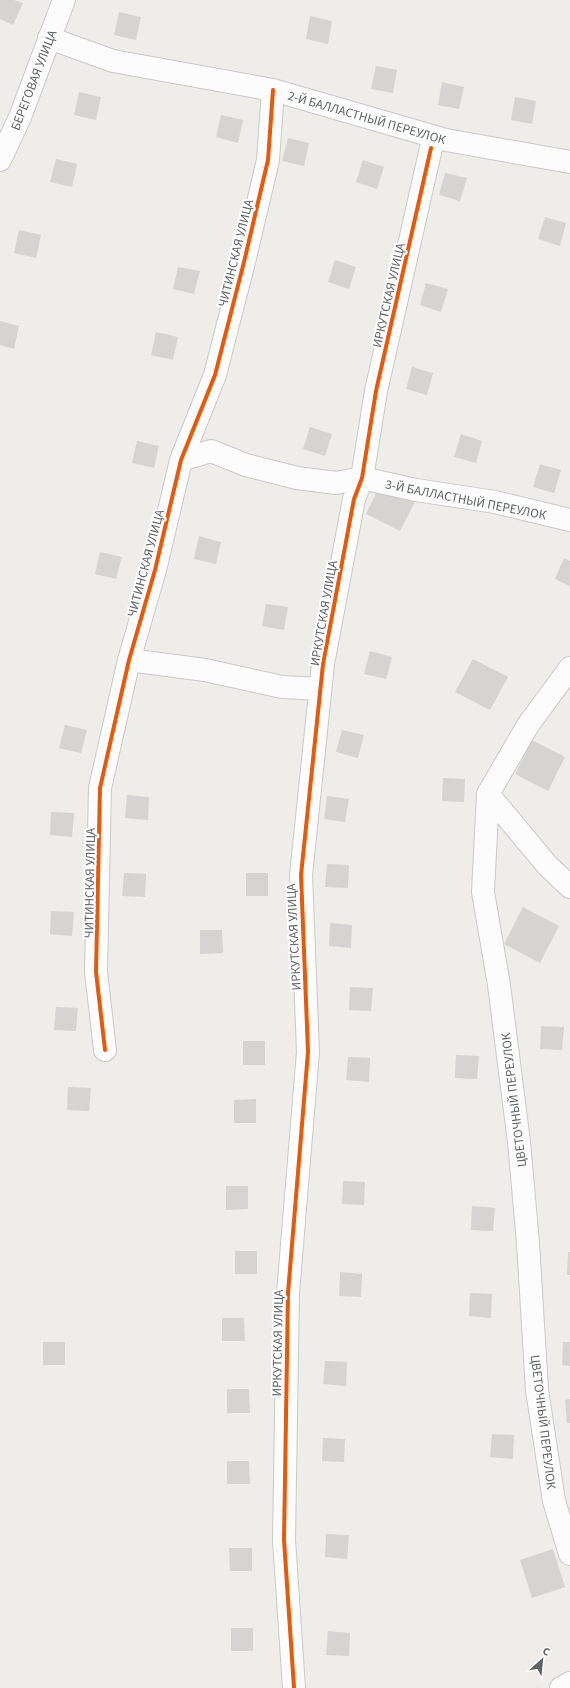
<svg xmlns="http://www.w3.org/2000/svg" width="570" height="1688" font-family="'Source Sans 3',sans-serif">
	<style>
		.building { fill: #d5d4d3 }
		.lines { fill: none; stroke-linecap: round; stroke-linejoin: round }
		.minor-casing { stroke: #c9c9c9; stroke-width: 24 }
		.minor { stroke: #fcfcfc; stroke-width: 22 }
		.cycleway-casing { stroke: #fff; stroke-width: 6 }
		.cycleway { stroke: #e8590c; stroke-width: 4 }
		.labels { text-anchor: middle; stroke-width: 4; stroke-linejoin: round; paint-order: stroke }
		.street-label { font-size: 13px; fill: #5f6367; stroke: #fff }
	</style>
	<rect width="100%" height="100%" fill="#eeedea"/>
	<path class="building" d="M 0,0 L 14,0 L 23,3 L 13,25 L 0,19 Z
		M 119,12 L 141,17 L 136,40 L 114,35 Z
		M 310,16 L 332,21 L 328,44 L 306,39 Z
		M 376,66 L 397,70 L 393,93 L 371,89 Z
		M 442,82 L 464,87 L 459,109 L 438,105 Z
		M 79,92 L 101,97 L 96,120 L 74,115 Z
		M 515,97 L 536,101 L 532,124 L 511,120 Z
		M 221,115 L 243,120 L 238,143 L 216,137 Z
		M 288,138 L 309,143 L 304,166 L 282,161 Z
		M 56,159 L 77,164 L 72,187 L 50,182 Z
		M 363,160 L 384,167 L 377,189 L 356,182 Z
		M 445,173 L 467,178 L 460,201 L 439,195 Z
		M 545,217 L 566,223 L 560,246 L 538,239 Z
		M 19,230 L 41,235 L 36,258 L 14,253 Z
		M 335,260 L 356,267 L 349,289 L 328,282 Z
		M 178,267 L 200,271 L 194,294 L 173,289 Z
		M 426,283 L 448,289 L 441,312 L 420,305 Z
		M 0,321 L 19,326 L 14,349 L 0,345 Z
		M 156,332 L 178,337 L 173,360 L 151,355 Z
		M 412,367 L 433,373 L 427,395 L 406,389 Z
		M 310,427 L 332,434 L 325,456 L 303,449 Z
		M 461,434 L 482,441 L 476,463 L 454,457 Z
		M 137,441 L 159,446 L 154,468 L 132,463 Z
		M 540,464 L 561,470 L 554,493 L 533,487 Z
		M 381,483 L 416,500 L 400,531 L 366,514 Z
		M 199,536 L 221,542 L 216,564 L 194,559 Z
		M 100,552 L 122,557 L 116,579 L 95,574 Z
		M 564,558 L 570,561 L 570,586 L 555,579 Z
		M 266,604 L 288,607 L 284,630 L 262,626 Z
		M 370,651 L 392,657 L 386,679 L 364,674 Z
		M 473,659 L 508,677 L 490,710 L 455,692 Z
		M 65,725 L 87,730 L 81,753 L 59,748 Z
		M 342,730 L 364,735 L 358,758 L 336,752 Z
		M 532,740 L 565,757 L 548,791 L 515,774 Z
		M 443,778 L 465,779 L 464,802 L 442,801 Z
		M 127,795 L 149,797 L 148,820 L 125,818 Z
		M 327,796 L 349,799 L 345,822 L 324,819 Z
		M 51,812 L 74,813 L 72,837 L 50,835 Z
		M 327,864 L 349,865 L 348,888 L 325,887 Z
		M 124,873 L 146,874 L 145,897 L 122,896 Z
		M 246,873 L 268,873 L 268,896 L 246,896 Z
		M 523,907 L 559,926 L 540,963 L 504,944 Z
		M 51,911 L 74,912 L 72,936 L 50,934 Z
		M 330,923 L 352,925 L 351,948 L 329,946 Z
		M 200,930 L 222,930 L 223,953 L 200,954 Z
		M 350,987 L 373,988 L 371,1011 L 349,1010 Z
		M 56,1007 L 78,1008 L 76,1031 L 54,1030 Z
		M 541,1026 L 564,1027 L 562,1050 L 540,1049 Z
		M 243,1041 L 265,1041 L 265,1065 L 243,1065 Z
		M 456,1055 L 479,1056 L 477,1079 L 455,1078 Z
		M 348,1057 L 370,1058 L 369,1082 L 346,1080 Z
		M 68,1087 L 91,1088 L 89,1111 L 67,1110 Z
		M 256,1099 L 256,1123 L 234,1123 L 234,1100 Z
		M 343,1181 L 365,1182 L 364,1205 L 342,1204 Z
		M 226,1186 L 248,1186 L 248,1209 L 226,1210 Z
		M 472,1206 L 495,1208 L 493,1231 L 471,1230 Z
		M 235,1251 L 257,1251 L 257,1274 L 235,1274 Z
		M 568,1252 L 570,1252 L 570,1275 L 567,1275 Z
		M 340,1272 L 362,1274 L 361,1297 L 339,1296 Z
		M 470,1293 L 492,1294 L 491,1318 L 469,1316 Z
		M 222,1318 L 244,1318 L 245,1341 L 222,1341 Z
		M 43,1342 L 65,1342 L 65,1365 L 43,1365 Z
		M 563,1342 L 570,1342 L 570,1366 L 562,1365 Z
		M 325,1361 L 347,1362 L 346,1386 L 323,1384 Z
		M 227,1389 L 249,1389 L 250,1413 L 227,1413 Z
		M 570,1399 L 570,1423 L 567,1423 L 565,1400 Z
		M 492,1434 L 514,1435 L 513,1459 L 490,1457 Z
		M 323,1438 L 345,1439 L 344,1462 L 322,1461 Z
		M 227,1461 L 249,1461 L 250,1484 L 227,1484 Z
		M 326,1534 L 349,1535 L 347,1559 L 325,1557 Z
		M 229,1548 L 252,1548 L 252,1571 L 230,1571 Z
		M 553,1549 L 565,1587 L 532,1598 L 520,1560 Z
		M 231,1628 L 253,1628 L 253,1651 L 231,1651 Z
		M 328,1631 L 350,1633 L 349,1656 L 326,1655 Z"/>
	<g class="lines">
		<g class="minor-casing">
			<path id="minor" d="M 49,38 L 113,61 L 273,90 L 446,140 L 570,162
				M 0,160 L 20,117 L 64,0
				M 181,460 L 211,451 L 246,465 L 297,478 L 336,483 L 362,478 L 416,490 L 495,502 L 570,520
				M 129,660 L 205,670 L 282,687 L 320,689
				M 570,668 L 528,725 L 488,794 L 483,892 L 499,985 L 519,1142 L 528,1243 L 537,1390 L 554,1501 L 570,1554
				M 488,794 L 547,865 L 570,887
				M 105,1050 L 96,972 L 100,788 L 129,660 L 155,570 L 181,460 L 215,375 L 244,262 L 268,160 L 273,90
				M 294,1688 L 284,1540 L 288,1293 L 308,1052 L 301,875 L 323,664 L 354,499 L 362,478 L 376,391 L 431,148
				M 561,1688 L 570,1683"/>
		</g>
		<use href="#minor" class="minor"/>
		<g class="cycleway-casing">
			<path id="cycleway" d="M 105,1050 L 96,972 L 100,788 L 129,660 L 155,570 L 181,460 L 215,375 L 244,262 L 268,160 L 273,90
				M 294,1688 L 284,1540 L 288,1293 L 308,1052 L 301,875 L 323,664 L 354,499 L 362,478 L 376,391 L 431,148"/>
		</g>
		<use href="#cycleway" class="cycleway"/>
	</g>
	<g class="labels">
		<g class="street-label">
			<text transform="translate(33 80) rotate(-69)" y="5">БЕРЕГОВАЯ УЛИЦА</text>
			<text transform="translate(367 117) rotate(16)" y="5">2-Й БАЛЛАСТНЫЙ ПЕРЕУЛОК</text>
			<text transform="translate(235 253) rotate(-76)" y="5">ЧИТИНСКАЯ УЛИЦА</text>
			<text transform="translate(388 295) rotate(-77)" y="5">ИРКУТСКАЯ УЛИЦА</text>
			<text transform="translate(466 499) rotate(11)" y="5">3-Й БАЛЛАСТНЫЙ ПЕРЕУЛОК</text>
			<text transform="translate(145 563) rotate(-75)" y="5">ЧИТИНСКАЯ УЛИЦА</text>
			<text transform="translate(323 613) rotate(-80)" y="5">ИРКУТСКАЯ УЛИЦА</text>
			<text transform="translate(89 883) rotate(-89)" y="5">ЧИТИНСКАЯ УЛИЦА</text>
			<text transform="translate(293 937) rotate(-93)" y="5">ИРКУТСКАЯ УЛИЦА</text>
			<text transform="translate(513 1100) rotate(-97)" y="5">ЦВЕТОЧНЫЙ ПЕРЕУЛОК</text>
			<text transform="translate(277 1343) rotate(-89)" y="5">ИРКУТСКАЯ УЛИЦА</text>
			<text transform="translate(544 1422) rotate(83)" y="5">ЦВЕТОЧНЫЙ ПЕРЕУЛОК</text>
		</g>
	</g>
	<g transform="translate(542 1660) rotate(27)" stroke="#ffffff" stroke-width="3" paint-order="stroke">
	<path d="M0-3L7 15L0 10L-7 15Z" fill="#5f6367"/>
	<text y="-6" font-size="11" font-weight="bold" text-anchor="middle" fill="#5f6367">С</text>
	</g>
</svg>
